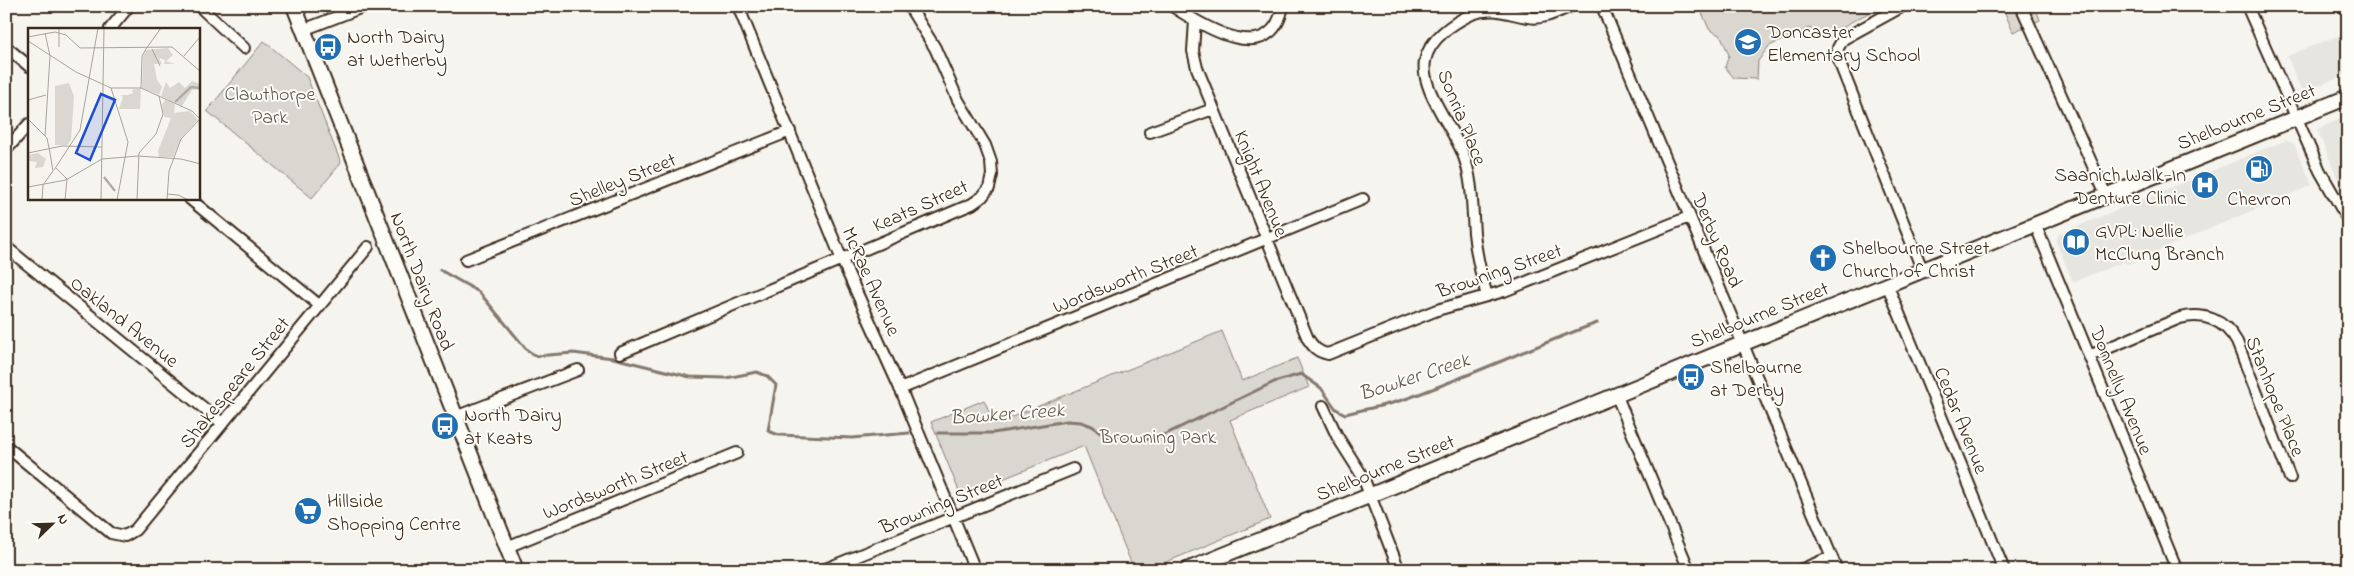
<svg xmlns="http://www.w3.org/2000/svg" width="2354" height="576" font-family="'Indie Flower',sans-serif">
	<style>
		.built { fill: #e7e5df }
		.green { fill: #dad6d0; stroke: #8a8077 }
		.lines { fill: none; stroke-linecap: round; stroke-linejoin: round }
		.stream { stroke: #84786e; stroke-width: 3 }
		.street-casing { stroke: #3b2a1e; stroke-width: 14 }
		.secondary-casing { stroke: #3b2a1e; stroke-width: 18 }
		.street { stroke: #fdfcf7; stroke-width: 10 }
		.secondary { stroke: #fdfcf7; stroke-width: 14 }
		.labels { text-anchor: middle; stroke-width: 4; stroke-linejoin: round; paint-order: stroke }
		.poi-label { font-size: 20px; fill: #3b2a1e; stroke: #fdfcf7; text-anchor: start }
		.park-label { font-size: 20px; fill: #63554a; stroke: #fdfcf7 }
		.street-label { font-size: 20px; fill: #3b2a1e; stroke: #fdfcf7 }
		.water-label { font-size: 21px; font-style: italic; fill: #65584d; stroke: #fdfcf7 }
		.inset-river { fill: none; stroke: #b4aca4; stroke-width: 2.5 }
		.inset-road { fill: none; stroke: #aba39b; stroke-width: 1 }
		.view { fill: #1d4ed8; fill-opacity: 0.15; stroke: #1d4ed8; stroke-width: 2.5 }
		.inset-edge { fill: none; stroke: #3b2a1e; stroke-width: 2.5 }
	</style>
	<rect width="100%" height="100%" fill="#f5f4ee"/>
	<filter id="ink" filterUnits="userSpaceOnUse"><feTurbulence type="fractalNoise" baseFrequency=".02" numOctaves="2"/><feDisplacementMap in="SourceGraphic" scale="10" xChannelSelector="R" yChannelSelector="G"/><feConvolveMatrix kernelMatrix="1 2 1 2 8 2 1 2 1" color-interpolation-filters="sRGB"/></filter>
	<g filter="url(#ink)">
		<path class="built" d="M 2348,32 L 2348,74 L 2302,92 L 2287,56 Z
			M 2348,116 L 2348,204 L 2317,129 Z
			M 2286,140 L 2294,144 L 2312,185 L 2127,264 L 2125,261 L 2073,282 L 2056,242 L 2059,234 Z"/>
		<path class="green" d="M 1699,6 L 1882,6 L 1851,22 L 1832,37 L 1819,38 L 1810,28 L 1769,46 L 1758,61 L 1757,79 L 1734,78 L 1725,67 L 1729,55 L 1721,36 L 1709,29 Z
			M 2002,6 L 2035,6 L 2040,20 L 2013,32 Z
			M 264,41 L 307,77 L 341,163 L 312,198 L 207,111 Z
			M 1222,331 L 1242,381 L 1297,358 L 1309,387 L 1230,420 L 1270,519 L 1147,570 L 1134,570 L 1084,446 L 961,496 L 931,422 L 984,400 L 995,424 Z"/>
		<g class="lines">
			<path class="stream" d="M 440,270 L 479,292 L 527,350 L 536,356 L 573,353 L 613,358 L 690,377 L 726,378 L 757,372 L 767,376 L 776,385 L 768,431 L 779,435 L 852,438 L 909,433
				M 938,433 L 993,433 L 1067,421 L 1081,422 L 1092,426 L 1109,438 L 1141,441 L 1166,434 L 1274,382 L 1301,374 L 1321,388 L 1336,409 L 1345,414 C 1368,408 1388,406 1411,397 C 1474,374 1534,346 1597,323"/>
			<g class="street-casing">
				<path id="street" d="M 199,6 L 244,48
					M 738,6 L 842,260 L 903,395 L 975,570
					M 1172,6 C 1204,27 1271,69 1283,6
					M 1602,6 L 1837,570
					M 1903,6 L 1843,39 L 1838,48 L 1838,59 L 1922,269
					M 2021,6 L 2106,195
					M 2247,6 L 2320,171 L 2348,220
					M 1195,21 L 1193,51 L 1197,68 L 1308,339 C 1314,348 1318,352 1328,354 L 1437,310 L 1504,291 L 1689,217
					M 110,29 L 129,6
					M 303,30 L 365,6
					M 6,47 L 29,66
					M 1150,132 L 1213,109
					M 6,150 L 29,124
					M 190,199 L 319,305
					M 2035,224 L 2177,570
					M 6,247 L 222,423
					M 466,260 L 790,131
					M 1887,284 L 2004,570
					M 1487,296 C 1481,275 1476,254 1474,233 C 1472,206 1473,180 1463,154 C 1453,128 1420,89 1425,61 C 1429,39 1453,23 1472,14 C 1492,6 1508,14 1528,17 C 1543,20 1557,12 1571,6
					M 620,353 L 972,204 L 982,197 L 989,188 L 992,175 L 991,162 L 985,145 L 958,100 L 935,48 L 909,6
					M 2089,356 L 2180,318 C 2204,312 2225,320 2237,342 L 2290,478
					M 900,389 L 1363,199
					M 1616,394 L 1689,570
					M 1323,406 L 1337,436 L 1363,477 L 1399,570
					M 455,417 L 578,370
					M 6,446 L 111,533 L 125,536 L 135,530 L 368,247
					M 507,547 L 737,453
					M 823,570 L 1073,469
					M 1800,570 L 1831,557"/>
			</g>
			<g class="secondary-casing">
				<path id="secondary" d="M 294,6 L 516,570
					M 1187,570 L 2348,97"/>
			</g>
			<use href="#street" class="street"/>
			<use href="#secondary" class="secondary"/>
		</g>
	</g>
	<defs>
		<g id="school-disc" transform="scale(1.4375)"><circle r="9.5" fill="#1f6fb2" stroke="#fdfcf7"/><path d="M0-5L7-2L0 1L-7-2ZM-4 1L0 2.5L4 1V4Q0 6-4 4Z" fill="#fff"/></g>
		<g id="bus-disc" transform="scale(1.4375)"><circle r="9.5" fill="#1f6fb2" stroke="#fdfcf7"/><path d="M-5-6H5V4H4V6H2V4H-2V6H-4V4H-5ZM-3.5-4V0h7V-4ZM-3.5 1.2v1.5H-2V1.2ZM2 1.2v1.5H3.5V1.2Z" fill="#fff"/></g>
		<g id="fuel-disc" transform="scale(1.4375)"><circle r="9.5" fill="#1f6fb2" stroke="#fdfcf7"/><path d="M-5.5-6h7V0h2V4h1.3V-2.5L3-4.5l.8-.8L6-3V5H2.5V1h-1V6h-7ZM-4.2-4.7v3.2H.2V-4.7Z" fill="#fff"/></g>
		<g id="hospital-disc" transform="scale(1.4375)"><circle r="9.5" fill="#1f6fb2" stroke="#fdfcf7"/><path d="M-5-5h3v3.5h4V-5h3V5h-3V1.5h-4V5h-3Z" fill="#fff"/></g>
		<g id="library-disc" transform="scale(1.4375)"><circle r="9.5" fill="#1f6fb2" stroke="#fdfcf7"/><path d="M-6-4Q-3-5.5-.7-3.5V5Q-3 3-6 4ZM6-4Q3-5.5 .7-3.5V5Q3 3 6 4Z" fill="#fff"/></g>
		<g id="church-disc" transform="scale(1.4375)"><circle r="9.5" fill="#1f6fb2" stroke="#fdfcf7"/><path d="M-1.2-6h2.4v3.5h3.3v2.4h-3.3V6h-2.4V-.1h-3.3v-2.4h3.3Z" fill="#fff"/></g>
		<g id="supermarket-disc" transform="scale(1.4375)"><circle r="9.5" fill="#1f6fb2" stroke="#fdfcf7"/><path d="M-6-5.5h2.5l.6 2H6L4.5 2H-2.5L-4.4-4H-6ZM-1.5 3.2a1.3 1.3 0 1 0 .1 0ZM3 3.2a1.3 1.3 0 1 0 .1 0Z" fill="#fff"/></g>
	</defs>
	<g fill-rule="evenodd">
		<use href="#school-disc" x="1748" y="42"/>
		<use href="#bus-disc" x="328" y="47"/>
		<use href="#fuel-disc" x="2259" y="169"/>
		<use href="#hospital-disc" x="2205" y="185"/>
		<use href="#library-disc" x="2076" y="242"/>
		<use href="#church-disc" x="1823" y="258"/>
		<use href="#bus-disc" x="1691" y="377"/>
		<use href="#bus-disc" x="445" y="426"/>
		<use href="#supermarket-disc" x="308" y="511"/>
	</g>
	<g class="labels">
		<g class="poi-label">
			<text x="1767" y="38">Doncaster<tspan x="1767" dy="23">Elementary School</tspan></text>
			<text x="347" y="43">North Dairy<tspan x="347" dy="23">at Wetherby</tspan></text>
			<text x="2186" y="181" text-anchor="end">Saanich Walk-In<tspan x="2186" dy="23">Denture Clinic</tspan></text>
			<text x="2259" y="205" text-anchor="middle">Chevron</text>
			<text x="2095" y="237">GVPL: Nellie<tspan x="2095" dy="23">McClung Branch</tspan></text>
			<text x="1842" y="254">Shelbourne Street<tspan x="1842" dy="23">Church of Christ</tspan></text>
			<text x="1710" y="373">Shelbourne<tspan x="1710" dy="23">at Derby</tspan></text>
			<text x="464" y="421">North Dairy<tspan x="464" dy="23">at Keats</tspan></text>
			<text x="327" y="507">Hillside<tspan x="327" dy="23">Shopping Centre</tspan></text>
		</g>
		<g class="park-label">
			<text x="270" y="100">Clawthorpe<tspan x="270" dy="23">Park</tspan></text>
			<text x="1158" y="443">Browning Park</text>
		</g>
		<g class="street-label">
			<text transform="translate(2246 116) rotate(-22)" y="7">Shelbourne Street</text>
			<text transform="translate(1463 117) rotate(68)" y="7">Sonria Place</text>
			<text transform="translate(622 179) rotate(-22)" y="7">Shelley Street</text>
			<text transform="translate(1262 183) rotate(68)" y="7">Knight Avenue</text>
			<text transform="translate(920 205) rotate(-24)" y="7">Keats Street</text>
			<text transform="translate(1718 240) rotate(67)" y="7">Derby Road</text>
			<text transform="translate(1499 270) rotate(-19)" y="7">Browning Street</text>
			<text transform="translate(1125 278) rotate(-22)" y="7">Wordsworth Street</text>
			<text transform="translate(423 281) rotate(69)" y="7">North Dairy Road</text>
			<text transform="translate(872 281) rotate(66)" y="7">McRae Avenue</text>
			<text transform="translate(1759 314) rotate(-22)" y="7">Shelbourne Street</text>
			<text transform="translate(125 321) rotate(39)" y="7">Oakland Avenue</text>
			<text transform="translate(234 382) rotate(-51)" y="7">Shakespeare Street</text>
			<text transform="translate(2122 390) rotate(68)" y="7">Donnelly Avenue</text>
			<text transform="translate(2276 396) rotate(68)" y="7">Stanhope Place</text>
			<text transform="translate(1962 420) rotate(68)" y="7">Cedar Avenue</text>
			<text transform="translate(1385 467) rotate(-22)" y="7">Shelbourne Street</text>
			<text transform="translate(615 484) rotate(-22)" y="7">Wordsworth Street</text>
			<text transform="translate(941 503) rotate(-22)" y="7">Browning Street</text>
		</g>
		<g class="water-label">
			<text transform="translate(1414 376) rotate(-18)" y="7">Bowker Creek</text>
			<text transform="translate(1007 413) rotate(-4)" y="7">Bowker Creek</text>
		</g>
	</g>
	<g transform="translate(28 28)">
		<rect width="172" height="172" fill="#f5f4ee"/>
		<path d="M 140,20 L 145,27 L 138,33 L 147,36 L 136,36 L 137,32 L 131,30 L 134,36 L 126,36 L 129,52 L 134,59 L 131,67 L 114,60 L 115,28 L 118,22 ZM 164,53 L 172,56 L 172,62 L 164,62 L 154,78 L 146,74 L 153,65 L 145,74 L 133,68 L 138,54 L 142,60 L 151,54 L 157,60 ZM 41,55 L 46,68 L 43,112 L 39,117 L 27,117 L 27,58 ZM 113,60 L 112,81 L 91,81 L 95,69 L 92,67 L 100,67 L 105,65 L 104,62 ZM 138,71 L 147,76 L 146,85 L 162,83 L 170,92 L 153,110 L 145,129 L 131,129 L 130,123 L 143,90 L 136,89 L 134,76 ZM 10,125 L 18,131 L 15,139 L 7,140 L 9,134 L 1,133 L 0,127 Z" fill="#dad6d0"/>
		<path class="inset-river" d="M 147,74 L 163,59 L 173,60M 76,149 L 87,163"/>
		<path class="inset-road" d="M 31,0 L 31,19M 17,5 L 22,28 L 17,108M 0,9 L 27,4 L 38,7 L 52,20 L 144,19 L 173,44M 0,13 L 48,44 L 83,60 L 113,60 L 164,83 L 172,91M 118,21 L 133,0M 124,21 L 132,38M 156,28 L 171,10M 83,60 L 100,114 L 89,172M 113,60 L 114,28 L 118,21M 0,72 L 18,67M 0,91 L 19,110 L 22,125 L 25,143 L 15,157 L 14,172M 0,125 L 34,118 L 74,119M 74,131 L 110,128 L 153,131 L 173,136M 28,140 L 39,151 L 37,172M 26,142 L 52,102 L 70,0M 0,159 L 38,152 L 74,131M 139,166 L 150,167 L 161,172M 73,172 L 76,0M 109,172 L 111,125 L 128,106 L 135,86 L 131,68M 139,172 L 141,143 L 153,111 L 173,90"/>
		<path class="view" d="M 73,66 L 87,72 L 62,132 L 48,125 Z"/>
		<rect width="172" height="172" class="inset-edge"/>
	</g>
	<rect width="2354" height="576" fill="none" stroke="#fdfcf7" stroke-width="25"/>
	<rect x="12" y="12" width="2329" height="551" fill="none" stroke="#3b2a1e" stroke-width="2" filter="url(#ink)"/>
	<g transform="translate(52 524) rotate(67)" stroke="#fdfcf7" stroke-width="4" paint-order="stroke">
	<path d="M0-4L9 19L0 12L-9 19Z" fill="#3b2a1e"/>
	<text y="-8" font-size="14" font-weight="bold" text-anchor="middle" fill="#3b2a1e">N</text>
	</g>
</svg>
